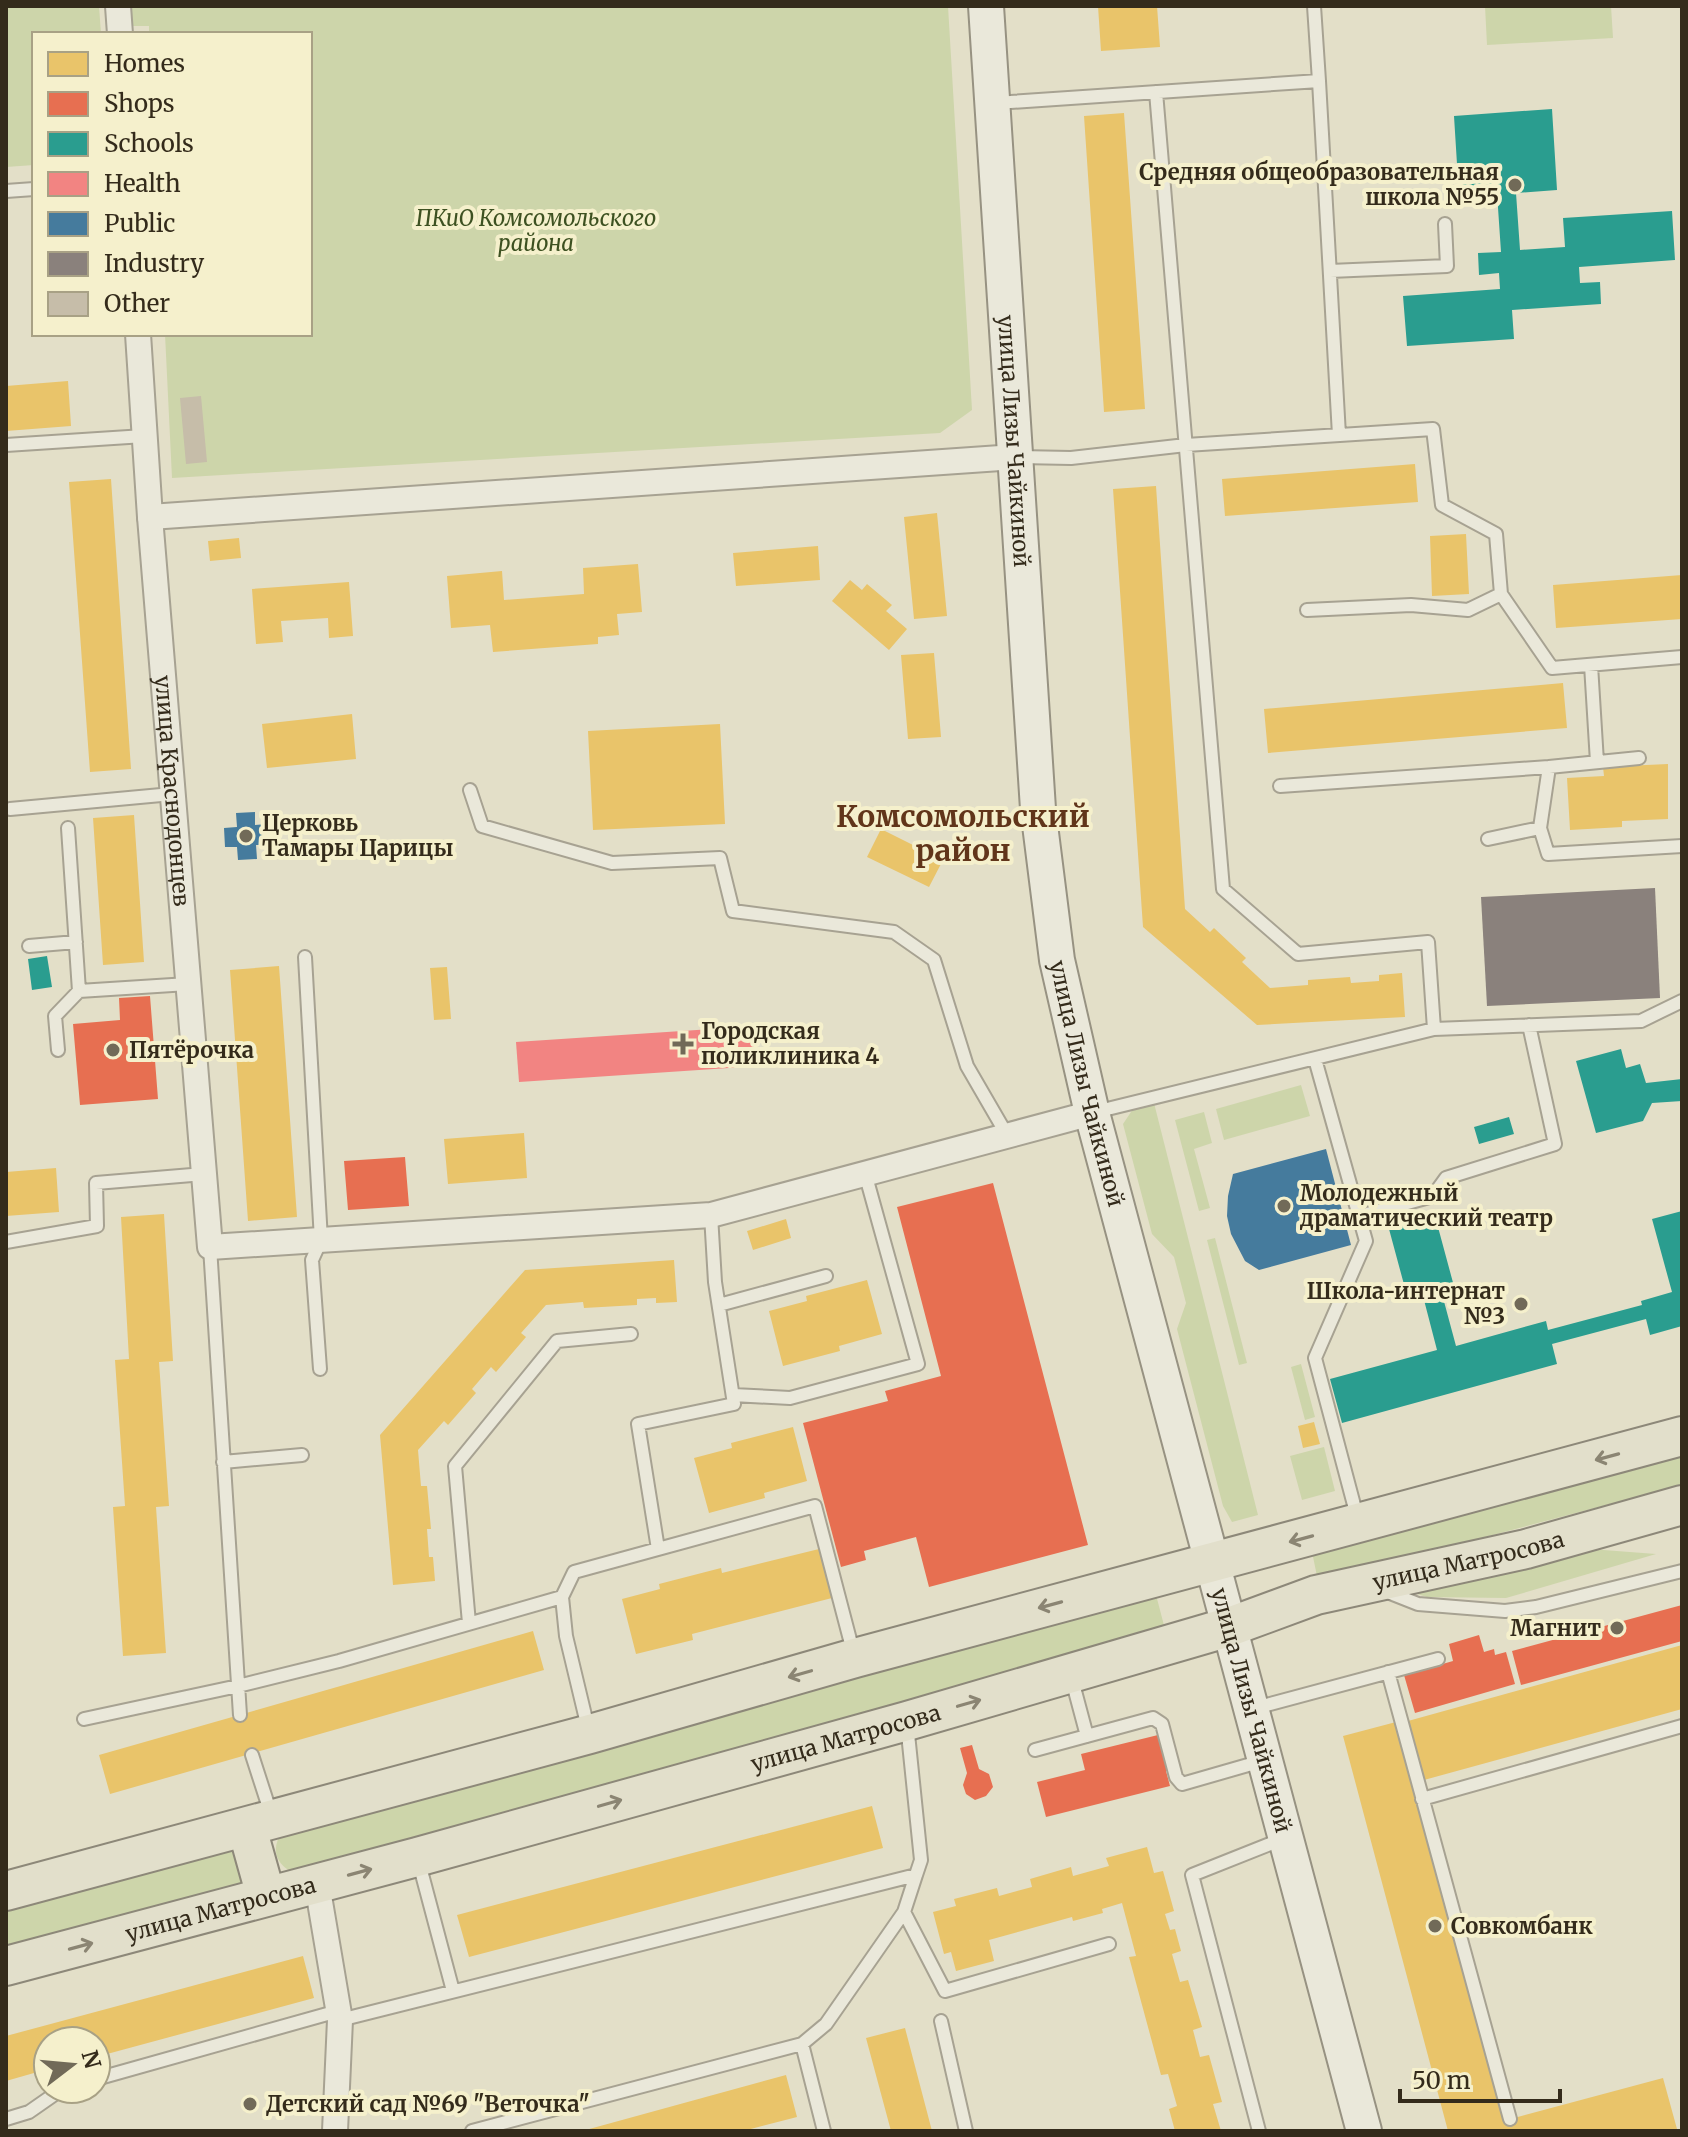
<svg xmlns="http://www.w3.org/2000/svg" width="1688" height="2137" font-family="Merriweather,serif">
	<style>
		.green { fill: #cdd5aa }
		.homes { fill: #e9c46a }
		.shops { fill: #e76f51 }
		.schools { fill: #2a9d8f }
		.health { fill: #f28482 }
		.public { fill: #457b9d }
		.industry { fill: #8a817c }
		.building { fill: #c6bda9 }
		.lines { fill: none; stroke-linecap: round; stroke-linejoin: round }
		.lane-casing { stroke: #a7a292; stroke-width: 16 }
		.street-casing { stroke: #a7a292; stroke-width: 28 }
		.secondary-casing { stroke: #979282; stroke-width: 38 }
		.primary-casing { stroke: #8d8879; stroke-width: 42 }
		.lane { stroke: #eae8da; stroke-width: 12 }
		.street { stroke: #eae8da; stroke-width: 24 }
		.secondary { stroke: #eae8da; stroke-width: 34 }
		.primary { stroke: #e2dfcb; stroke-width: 38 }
		.oneway { stroke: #8b8573 }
		.poi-dot { fill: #716a58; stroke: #f5f0cc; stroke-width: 3 }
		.labels { text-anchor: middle; stroke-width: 8; stroke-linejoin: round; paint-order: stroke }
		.poi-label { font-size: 22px; font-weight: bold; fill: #342b1b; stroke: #f5f0cc; text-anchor: start }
		.park-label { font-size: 22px; font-style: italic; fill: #3d5121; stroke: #f5f0cc }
		.street-label { font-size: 22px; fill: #342b1b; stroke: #f5f0cc }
		.district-label { font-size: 30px; font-weight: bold; fill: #61351a; stroke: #f5f0cc }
	</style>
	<rect width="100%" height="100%" fill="#e3dfc8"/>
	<path class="green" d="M 6,6 L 99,6 L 101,34 L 34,34 L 34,165 L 6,167 Z
		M 130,6 L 948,6 L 972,410 L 940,433 L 172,478 L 165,334 L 310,334 L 310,34 L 149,34 L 149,26 L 131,26 Z
		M 1485,6 L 1611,6 L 1613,38 L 1487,45 Z
		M 1301,1085 L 1310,1116 L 1224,1140 L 1216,1109 Z
		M 1154,1103 L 1258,1515 L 1232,1522 L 1223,1506 L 1177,1329 L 1186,1303 L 1174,1257 L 1152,1234 L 1123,1124 L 1133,1109 Z
		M 1204,1112 L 1212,1143 L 1194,1149 L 1210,1208 L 1199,1211 L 1175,1120 Z
		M 1215,1238 L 1247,1363 L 1239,1365 L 1207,1240 Z
		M 1301,1364 L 1315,1417 L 1305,1420 L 1291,1367 Z
		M 1682,1446 L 1682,1485 L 1318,1581 L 1311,1547 Z
		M 1324,1447 L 1335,1491 L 1302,1500 L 1290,1456 Z
		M 1551,1546 L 1656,1554 L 1506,1598 L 1427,1597 L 1417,1594 L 1415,1590 Z
		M 1155,1591 L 1166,1633 L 296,1874 C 275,1865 270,1849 283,1830 Z
		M 228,1847 L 241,1854 L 243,1890 L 6,1952 L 6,1905 Z"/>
	<path class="homes" d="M 1098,6 L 1157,6 L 1160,47 L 1101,51 Z
		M 1124,113 L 1145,409 L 1104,412 L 1084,116 Z
		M 68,381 L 71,426 L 6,431 L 6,386 Z
		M 1415,464 L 1418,502 L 1225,516 L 1222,479 Z
		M 111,479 L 131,769 L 90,772 L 69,482 Z
		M 1156,486 L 1185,909 L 1210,932 L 1214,928 L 1246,958 L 1242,962 L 1270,988 L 1308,985 L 1308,980 L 1350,977 L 1351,983 L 1379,981 L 1379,975 L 1402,973 L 1405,1017 L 1257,1025 L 1143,927 L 1113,489 Z
		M 937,513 L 947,616 L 914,619 L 904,517 Z
		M 1466,534 L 1469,594 L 1432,596 L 1430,536 Z
		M 239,538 L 241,558 L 210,561 L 208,541 Z
		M 818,546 L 820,580 L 736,586 L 733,553 Z
		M 638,564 L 642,612 L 617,614 L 619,635 L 598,637 L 598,644 L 493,652 L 490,625 L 451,628 L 447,576 L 502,571 L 504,600 L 584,594 L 583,568 Z
		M 1682,575 L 1682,619 L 1556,628 L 1553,585 Z
		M 850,580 L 862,590 L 867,584 L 892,605 L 886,611 L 907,629 L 889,650 L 832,601 Z
		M 349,582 L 353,636 L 329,638 L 328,618 L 281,621 L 283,642 L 256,644 L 252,589 Z
		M 934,653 L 941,737 L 908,739 L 901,655 Z
		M 1563,683 L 1567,728 L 1268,753 L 1264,709 Z
		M 352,714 L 356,759 L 267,768 L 262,724 Z
		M 720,724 L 725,824 L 593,830 L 588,731 Z
		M 1668,764 L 1668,819 L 1622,821 L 1622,827 L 1570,830 L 1567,778 L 1604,776 L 1603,767 Z
		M 134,815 L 144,962 L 103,965 L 93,818 Z
		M 881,829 L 943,860 L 929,887 L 867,857 Z
		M 279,966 L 297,1217 L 248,1221 L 230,970 Z
		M 447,967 L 451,1019 L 434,1020 L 430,968 Z
		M 524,1133 L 527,1178 L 448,1184 L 444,1139 Z
		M 56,1168 L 59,1212 L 6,1216 L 6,1172 Z
		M 164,1214 L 173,1361 L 159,1362 L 169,1506 L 156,1507 L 166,1653 L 123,1656 L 113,1507 L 125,1506 L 115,1360 L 129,1359 L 121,1217 Z
		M 786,1219 L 791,1238 L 753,1250 L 747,1231 Z
		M 674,1260 L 677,1302 L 656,1303 L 656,1298 L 637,1299 L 637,1305 L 584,1308 L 583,1302 L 546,1305 L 521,1333 L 526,1337 L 496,1372 L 491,1367 L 472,1389 L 476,1393 L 448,1425 L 444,1421 L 418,1450 L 421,1486 L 427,1486 L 431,1529 L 427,1529 L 429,1557 L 433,1557 L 435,1581 L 393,1585 L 380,1435 L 525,1270 Z
		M 867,1280 L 882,1334 L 839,1346 L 840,1351 L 783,1366 L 769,1311 L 807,1301 L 806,1296 Z
		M 1314,1422 L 1320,1444 L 1303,1448 L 1298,1426 Z
		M 793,1427 L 807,1481 L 764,1493 L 765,1498 L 709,1513 L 694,1458 L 732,1448 L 731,1443 Z
		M 819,1549 L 832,1598 L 692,1634 L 693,1640 L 636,1654 L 622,1599 L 660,1589 L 659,1584 L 721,1568 L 722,1573 Z
		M 533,1631 L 544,1670 L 110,1794 L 99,1755 Z
		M 1682,1645 L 1682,1709 L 1424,1780 L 1408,1721 Z
		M 1396,1722 L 1503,2121 L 1663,2078 L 1677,2129 L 1669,2131 L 1448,2131 L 1343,1736 Z
		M 872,1806 L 883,1848 L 469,1957 L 457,1915 Z
		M 1147,1847 L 1154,1873 L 1163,1871 L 1174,1911 L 1165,1914 L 1170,1930 L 1175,1929 L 1181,1951 L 1172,1954 L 1180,1982 L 1188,1980 L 1202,2027 L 1193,2030 L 1200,2057 L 1209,2055 L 1222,2102 L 1213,2104 L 1221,2131 L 1175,2131 L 1169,2109 L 1177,2106 L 1168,2074 L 1161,2075 L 1129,1957 L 1136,1956 L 1122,1903 L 1102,1909 L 1103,1913 L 1073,1921 L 1072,1917 L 989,1940 L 994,1961 L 956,1971 L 951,1952 L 944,1954 L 933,1912 L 956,1906 L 954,1899 L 997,1888 L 999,1896 L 1032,1887 L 1030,1879 L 1071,1867 L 1073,1876 L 1109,1866 L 1106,1858 Z
		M 303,1956 L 314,1998 L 96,2057 L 96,2041 L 48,2041 L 48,2069 L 6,2081 L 6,2036 Z
		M 905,2028 L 932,2131 L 891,2131 L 866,2038 Z
		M 786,2075 L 797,2117 L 743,2131 L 582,2131 Z"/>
	<path class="shops" d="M 150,996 L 158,1099 L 80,1105 L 73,1024 L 120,1020 L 119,998 Z
		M 405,1157 L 409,1206 L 348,1210 L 344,1161 Z
		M 993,1183 L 1088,1545 L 929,1587 L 916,1537 L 864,1551 L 866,1560 L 841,1567 L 803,1423 L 888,1401 L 885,1391 L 941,1376 L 897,1207 Z
		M 1682,1605 L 1682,1641 L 1521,1685 L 1512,1651 Z
		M 1479,1635 L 1484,1652 L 1494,1649 L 1495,1655 L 1506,1652 L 1515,1684 L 1415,1713 L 1404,1675 L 1453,1661 L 1449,1644 Z
		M 1158,1735 L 1161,1749 L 1165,1748 L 1170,1770 L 1166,1771 L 1170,1786 L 1046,1817 L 1037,1782 L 1085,1770 L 1081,1754 Z
		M 972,1745 L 979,1769 L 989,1774 L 993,1787 L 986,1796 L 975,1800 L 966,1794 L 963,1785 L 967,1773 L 960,1748 Z"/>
	<path class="schools" d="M 1552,109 L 1557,190 L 1516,193 L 1520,250 L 1565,247 L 1563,218 L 1672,211 L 1675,260 L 1579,267 L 1580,283 L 1600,282 L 1601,304 L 1512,310 L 1514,339 L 1407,346 L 1403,296 L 1500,289 L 1499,273 L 1479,275 L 1478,253 L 1501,252 L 1497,193 L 1459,196 L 1454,116 Z
		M 47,956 L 52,987 L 32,990 L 28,959 Z
		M 1621,1049 L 1626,1068 L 1640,1064 L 1646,1083 L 1682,1079 L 1682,1101 L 1652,1103 L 1643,1121 L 1596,1133 L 1576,1061 Z
		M 1509,1117 L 1514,1134 L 1479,1144 L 1474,1127 Z
		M 1682,1211 L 1682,1326 L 1650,1335 L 1646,1319 L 1552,1344 L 1557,1364 L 1342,1423 L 1330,1379 L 1437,1350 L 1424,1300 L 1409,1303 L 1389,1229 L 1435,1216 L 1455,1290 L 1442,1294 L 1456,1346 L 1546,1321 L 1548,1330 L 1642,1305 L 1641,1301 L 1672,1292 L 1652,1219 Z"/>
	<path class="health" d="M 757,1026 L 759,1066 L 519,1082 L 516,1042 Z"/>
	<path class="public" d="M 255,812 L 255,825 L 267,824 L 268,845 L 256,845 L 257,859 L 238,860 L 237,847 L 225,847 L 224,828 L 237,827 L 236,813 Z
		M 1326,1149 L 1351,1245 L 1259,1270 L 1245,1261 L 1231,1234 L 1227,1216 L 1228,1196 L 1233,1174 Z"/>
	<path class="industry" d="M 1655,888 L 1660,998 L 1487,1006 L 1481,897 Z"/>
	<path class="building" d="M 201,396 L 207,462 L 186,464 L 180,398 Z"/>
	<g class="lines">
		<g class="lane-casing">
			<path id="lane" d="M 1314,6 L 1319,81
				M 996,103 L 1319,81 L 1339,435
				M 6,191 L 34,189
				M 1330,271 L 1447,266 L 1445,224
				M 6,445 L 144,436
				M 1019,457 L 1071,458 L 1186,445 L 1433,429 L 1442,505 L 1496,534 L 1501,594 L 1552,668 L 1682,657
				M 1307,610 L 1411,605 L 1468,610 L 1501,594
				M 1591,665 L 1597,762
				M 1639,758 L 1549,767 L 1540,828 L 1548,854 L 1682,846
				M 1280,786 L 1549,767
				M 470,790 L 482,826 L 612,863 L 720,858 L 733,911 L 894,932 L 934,960 L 967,1066 L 1007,1135
				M 10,809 L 172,794
				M 68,828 L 79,991
				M 1488,839 L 1540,828
				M 29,946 L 76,942
				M 305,957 L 321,1240 L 312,1260 L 320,1369
				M 1434,1029 L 1641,1021 L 1682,1001
				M 58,1050 L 55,1016 L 79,991 L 188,984
				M 1315,1059 L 1366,1241 L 1315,1358 L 1358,1520
				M 1095,1112 L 1434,1029 L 1428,942 L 1298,954 L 1223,889 L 1156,92
				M 1360,1216 L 1433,1196 L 1446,1178 L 1555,1144 L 1529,1025
				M 6,1242 L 97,1226 L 96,1183 L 204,1174
				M 210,1247 L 240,1715
				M 719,1305 L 826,1276
				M 733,1395 L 790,1398 L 918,1364 L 865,1173
				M 223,1462 L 302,1455
				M 658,1549 L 815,1506 L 854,1655
				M 1385,1591 L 1418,1604 L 1505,1611 L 1536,1607 L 1682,1571
				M 469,1623 L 455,1466 L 557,1341 L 631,1334
				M 1388,1672 L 1510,2119
				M 1071,1676 L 1087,1736
				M 1255,1708 L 1438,1659
				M 84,1719 L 238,1686 L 339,1661 L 562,1597
				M 907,1724 L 921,1860 L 916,1875
				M 589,1732 L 566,1636 L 562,1597 L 574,1572 L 658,1549 L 638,1424 L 734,1404 L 715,1282 L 711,1215
				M 1035,1750 L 1153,1718 L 1162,1724 L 1176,1777 L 1182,1784 L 1262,1761
				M 252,1755 L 271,1814
				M 1422,1799 L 1682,1726
				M 419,1863 L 453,1991
				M 340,2020 L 916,1875 L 904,1912
				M 941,2021 L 966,2131
				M 802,2044 L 824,2131
				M 96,2079 L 338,2011
				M 6,2119 L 29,2112 L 62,2089
				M 472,2131 L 802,2044 L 826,2024 L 904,1912 L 945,1991 L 1109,1944
				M 1259,2131 L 1192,1875 L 1285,1838"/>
		</g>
		<g class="street-casing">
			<g id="street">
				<path d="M 118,6 L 120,34"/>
				<path id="s1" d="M 138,334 L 150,517 L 210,1247 L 711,1215 L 1092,1113"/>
				<path d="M 150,517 L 1015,457"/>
				<path d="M 317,1884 L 340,2020 L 335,2131"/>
			</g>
		</g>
		<g class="secondary-casing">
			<g id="secondary">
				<path id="s2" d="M 986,6 L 1038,809 L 1057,960 L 1092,1113 L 1364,2131"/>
			</g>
		</g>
		<g class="primary-casing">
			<g id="primary">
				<path d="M 247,1828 L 266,1896"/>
				<path d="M 6,1891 L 590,1734 L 855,1658 L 1682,1436"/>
				<path id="s3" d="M 6,1966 L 417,1857 L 907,1721 L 1229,1627 L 1316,1595 L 1526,1549 L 1682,1505"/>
			</g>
		</g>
		<use href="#lane" class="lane"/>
		<use href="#street" class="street"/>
		<use href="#secondary" class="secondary"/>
		<use href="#primary" class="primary"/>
	</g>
	<defs><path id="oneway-shaft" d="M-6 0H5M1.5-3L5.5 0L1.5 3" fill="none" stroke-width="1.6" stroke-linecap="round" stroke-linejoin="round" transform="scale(2)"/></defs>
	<g class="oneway">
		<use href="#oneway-shaft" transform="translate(1607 1457) rotate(165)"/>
		<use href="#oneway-shaft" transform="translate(1301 1539) rotate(165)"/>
		<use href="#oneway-shaft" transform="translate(1050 1605) rotate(165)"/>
		<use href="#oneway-shaft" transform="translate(800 1674) rotate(164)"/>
		<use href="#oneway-shaft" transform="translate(969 1703) rotate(-16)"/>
		<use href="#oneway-shaft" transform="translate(610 1803) rotate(-16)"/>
		<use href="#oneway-shaft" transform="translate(360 1872) rotate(-15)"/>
		<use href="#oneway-shaft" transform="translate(81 1946) rotate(-15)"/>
	</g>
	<g class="poi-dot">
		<circle cx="1515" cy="185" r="8"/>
		<circle cx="246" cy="836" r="8"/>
		<path d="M679 1032h8v8h8v8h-8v8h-8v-8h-8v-8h8z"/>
		<circle cx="113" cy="1050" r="8"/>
		<circle cx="1284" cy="1206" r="8"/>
		<circle cx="1521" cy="1304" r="8"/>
		<circle cx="1617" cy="1628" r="8"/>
		<circle cx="1435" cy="1926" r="8"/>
		<circle cx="250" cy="2104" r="8"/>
	</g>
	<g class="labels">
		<g class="poi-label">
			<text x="1499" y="180" text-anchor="end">Средняя общеобразовательная<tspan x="1499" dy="25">школа №55</tspan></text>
			<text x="262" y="831">Церковь<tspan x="262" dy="25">Тамары Царицы</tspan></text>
			<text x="701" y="1039">Городская<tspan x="701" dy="25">поликлиника 4</tspan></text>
			<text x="129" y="1058">Пятёрочка</text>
			<text x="1300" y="1201">Молодежный<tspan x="1300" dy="25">драматический театр</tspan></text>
			<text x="1505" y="1299" text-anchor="end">Школа-интернат<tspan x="1505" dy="25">№3</tspan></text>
			<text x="1601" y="1636" text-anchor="end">Магнит</text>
			<text x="1451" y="1934">Совкомбанк</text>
			<text x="266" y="2112">Детский сад №69 "Веточка"</text>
		</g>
		<g class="park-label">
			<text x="536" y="226">ПКиО Комсомольского<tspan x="536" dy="25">района</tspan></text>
		</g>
		<g class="street-label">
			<text dy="8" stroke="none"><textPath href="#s2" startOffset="436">улица Лизы Чайкиной</textPath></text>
			<text dy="8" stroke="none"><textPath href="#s1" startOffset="458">улица Краснодонцев</textPath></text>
			<text dy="8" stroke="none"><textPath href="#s2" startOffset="1084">улица Лизы Чайкиной</textPath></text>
			<text dy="8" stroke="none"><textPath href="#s3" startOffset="1518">улица Матросова</textPath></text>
			<text dy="8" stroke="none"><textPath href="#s2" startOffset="1732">улица Лизы Чайкиной</textPath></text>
			<text dy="8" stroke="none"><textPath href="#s3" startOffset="870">улица Матросова</textPath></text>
			<text dy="8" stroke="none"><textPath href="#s3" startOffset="222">улица Матросова</textPath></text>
		</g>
		<g class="district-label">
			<text x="963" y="827">Комсомольский<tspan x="963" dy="34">район</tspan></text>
		</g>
	</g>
	<rect width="1688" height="2137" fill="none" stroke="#342b1b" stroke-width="16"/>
	<rect x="32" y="32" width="280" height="304" fill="#f5f0cc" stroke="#a8a185" stroke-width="2"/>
	<rect x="48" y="52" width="40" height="24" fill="#e9c46a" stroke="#a8a185" stroke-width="2"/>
	<text x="104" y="72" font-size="24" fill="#342b1b">Homes</text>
	<rect x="48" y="92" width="40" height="24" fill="#e76f51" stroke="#a8a185" stroke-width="2"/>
	<text x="104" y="112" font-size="24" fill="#342b1b">Shops</text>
	<rect x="48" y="132" width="40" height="24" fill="#2a9d8f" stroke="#a8a185" stroke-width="2"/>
	<text x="104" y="152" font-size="24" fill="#342b1b">Schools</text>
	<rect x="48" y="172" width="40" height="24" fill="#f28482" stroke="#a8a185" stroke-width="2"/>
	<text x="104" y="192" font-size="24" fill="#342b1b">Health</text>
	<rect x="48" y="212" width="40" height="24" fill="#457b9d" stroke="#a8a185" stroke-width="2"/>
	<text x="104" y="232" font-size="24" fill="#342b1b">Public</text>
	<rect x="48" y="252" width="40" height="24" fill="#8a817c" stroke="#a8a185" stroke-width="2"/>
	<text x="104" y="272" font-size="24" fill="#342b1b">Industry</text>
	<rect x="48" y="292" width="40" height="24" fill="#c6bda9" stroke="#a8a185" stroke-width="2"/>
	<text x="104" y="312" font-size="24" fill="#342b1b">Other</text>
	<g transform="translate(72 2065) rotate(74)"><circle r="38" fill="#f5f0cc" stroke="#a8a185" stroke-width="2"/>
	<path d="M0-6L14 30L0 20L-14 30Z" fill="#716a58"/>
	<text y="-12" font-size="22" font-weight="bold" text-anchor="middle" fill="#342b1b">N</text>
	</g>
	<path d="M1400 2089v12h160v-12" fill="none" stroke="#342b1b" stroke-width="4"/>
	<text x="1412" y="2089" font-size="24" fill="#342b1b" stroke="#f5f0cc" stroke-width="6" paint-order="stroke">50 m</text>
</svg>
